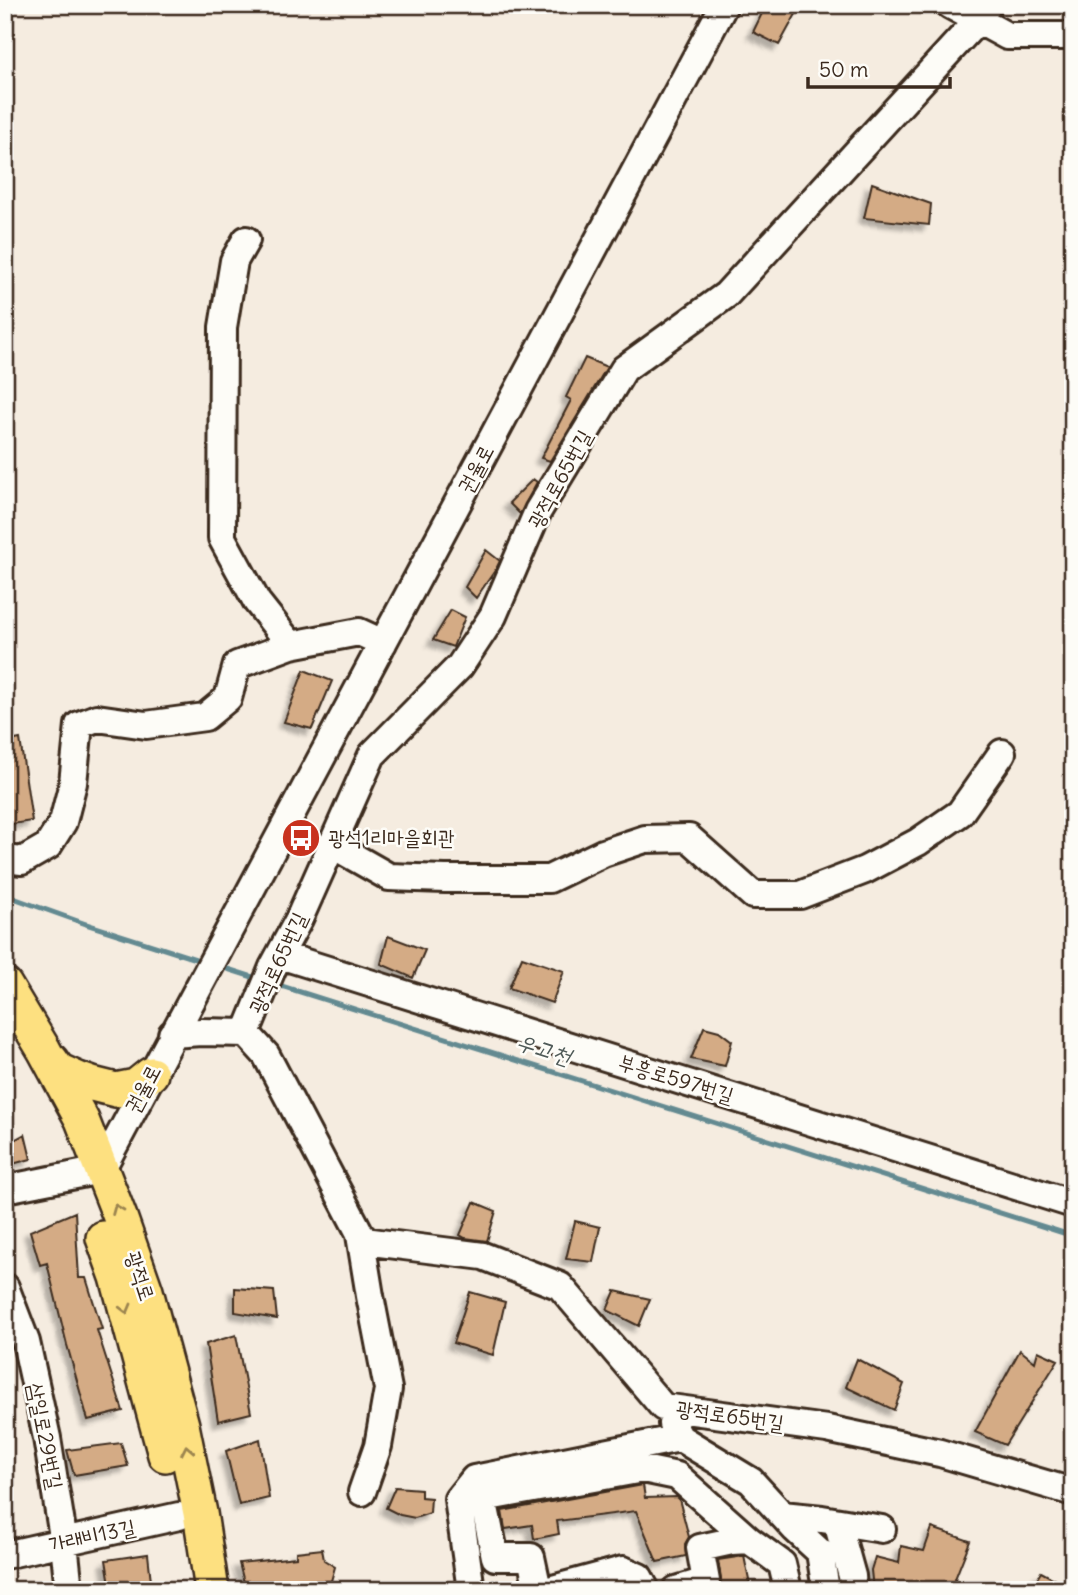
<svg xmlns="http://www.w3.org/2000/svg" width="1078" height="1595" font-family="Delius,'Poor Story',sans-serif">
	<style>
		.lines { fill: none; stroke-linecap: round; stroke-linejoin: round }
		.stream { stroke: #638a91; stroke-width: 5 }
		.building { fill: #d4ab85; stroke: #3b2a1e; stroke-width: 2; filter: url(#shadow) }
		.minor-casing { stroke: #3b2a1e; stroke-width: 32 }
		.major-casing { stroke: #3b2a1e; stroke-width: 38 }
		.minor { stroke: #fdfcf7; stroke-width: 26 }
		.major { stroke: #fde080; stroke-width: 33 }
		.oneway { stroke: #9c854f }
		.labels { text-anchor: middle; stroke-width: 5; stroke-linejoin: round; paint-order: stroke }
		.street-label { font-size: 21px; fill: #3b2a1e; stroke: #fdfcf7 }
		.poi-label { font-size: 21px; fill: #3b2a1e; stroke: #fdfcf7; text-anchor: start }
		.water-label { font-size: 23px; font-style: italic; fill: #4f5a58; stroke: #fdfcf7 }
	</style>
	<defs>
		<filter id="shadow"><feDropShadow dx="-5.5" dy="5.5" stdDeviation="2" flood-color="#0004"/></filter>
	</defs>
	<rect width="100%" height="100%" fill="#f5ece0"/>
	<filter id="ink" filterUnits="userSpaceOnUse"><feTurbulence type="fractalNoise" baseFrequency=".0143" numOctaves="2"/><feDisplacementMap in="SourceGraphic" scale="14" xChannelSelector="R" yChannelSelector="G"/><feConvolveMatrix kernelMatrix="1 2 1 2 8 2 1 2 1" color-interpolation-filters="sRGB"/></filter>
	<g filter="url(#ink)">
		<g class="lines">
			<path class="stream" d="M 5,895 L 86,924 L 205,962
				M 218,966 L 259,979
				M 275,984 L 1073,1236"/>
		</g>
		<path class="building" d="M 766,5 L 801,5 L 779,45 L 753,32 Z
			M 872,183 L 931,204 L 929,225 L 864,218 Z
			M 585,358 L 607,367 L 550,461 L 541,458 L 571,400 L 566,397 Z
			M 533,479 L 537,482 L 520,514 L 509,503 Z
			M 486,550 L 500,561 L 496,569 L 476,598 L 465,587 Z
			M 451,610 L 465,617 L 453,647 L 433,640 Z
			M 304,670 L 332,681 L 312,729 L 284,722 Z
			M 20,739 L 32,821 L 5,825 L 5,742 Z
			M 388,936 L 425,950 L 413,978 L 381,964 Z
			M 522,957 L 564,971 L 552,1003 L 509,988 Z
			M 704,1027 L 719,1031 L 732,1041 L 725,1066 L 691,1059 Z
			M 25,1134 L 31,1159 L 5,1166 L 5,1145 Z
			M 474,1202 L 496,1211 L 487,1241 L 465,1238 L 460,1235 Z
			M 75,1212 L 79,1278 L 86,1278 L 102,1329 L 97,1330 L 123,1411 L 88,1420 L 67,1345 L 47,1263 L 40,1265 L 30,1231 Z
			M 575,1221 L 600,1227 L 593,1262 L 566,1259 Z
			M 235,1288 L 274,1291 L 277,1319 L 235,1312 Z
			M 615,1291 L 650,1299 L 639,1326 L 607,1310 Z
			M 470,1292 L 505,1302 L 493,1355 L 453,1343 Z
			M 236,1335 L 251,1413 L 218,1421 L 206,1344 Z
			M 1020,1350 L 1035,1362 L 1038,1351 L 1058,1360 L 1005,1445 L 975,1432 Z
			M 857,1359 L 904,1384 L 894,1410 L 846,1387 Z
			M 260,1439 L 269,1498 L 239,1505 L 226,1451 Z
			M 121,1443 L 128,1466 L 74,1475 L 67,1450 Z
			M 643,1485 L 645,1498 L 677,1497 L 679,1499 L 689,1537 L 685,1544 L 686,1556 L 657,1562 L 636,1511 L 557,1521 L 559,1534 L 534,1539 L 532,1525 L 505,1529 L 502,1511 Z
			M 395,1487 L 421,1489 L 421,1497 L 431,1498 L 430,1513 L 415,1518 L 400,1515 L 386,1508 Z
			M 932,1528 L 970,1541 L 955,1579 L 959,1590 L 873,1590 L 871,1570 L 875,1557 L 899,1563 L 901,1546 L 924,1551 Z
			M 322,1549 L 324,1560 L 335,1567 L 331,1581 L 277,1585 L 278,1590 L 246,1590 L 239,1563 L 296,1557 L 296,1552 Z
			M 148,1554 L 152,1590 L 111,1590 L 106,1560 Z
			M 744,1556 L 751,1590 L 721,1590 L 721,1578 L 718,1560 Z
			M 1041,1572 L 1073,1589 L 1073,1590 L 1030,1590 Z"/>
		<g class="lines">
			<g class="minor-casing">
				<path id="minor" d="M 950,5 L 1007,36 L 1073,36
					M 246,240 L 234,261 L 223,327 L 222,538 L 257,602 L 291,645
					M 331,844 L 389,877 L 445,879 L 549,879 L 603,853 L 645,839 L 689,838 L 753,895 L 800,895 L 865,870 L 918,842 L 960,813 L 1002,753
					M 5,859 L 22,861 L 48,846 L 63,822 L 73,783 L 79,725 L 97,718 L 146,725 L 205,717 L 228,698 L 237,665 L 291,645 L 359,632 L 383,643
					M 280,955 L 1073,1204
					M 246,1033 L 273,967 L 299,919 L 372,755 L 460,666 L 493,616 L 538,511 L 624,369 L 726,295 L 977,21 L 988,5
					M 172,1034 L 201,1032 L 246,1033 L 266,1055 L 364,1241 L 483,1256 L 560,1286 L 663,1407 L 827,1429 L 940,1453 L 1073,1492
					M 5,1189 L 101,1170 L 724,5
					M 360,1235 L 370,1296 L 388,1389 L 378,1446 L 362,1492
					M 5,1287 L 26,1342 L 47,1438 L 64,1543 L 69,1590
					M 672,1424 L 680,1438 L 751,1481 L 795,1529 L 820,1552 L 826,1590
					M 782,1515 L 822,1519 L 882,1529
					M 837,1522 L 852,1576 L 853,1590
					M 5,1555 L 179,1516
					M 471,1590 L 458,1499 L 474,1479 L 680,1438
					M 538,1590 L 531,1557 L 495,1557 L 483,1498 L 643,1469 L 677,1476 L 749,1540 L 782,1564 L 788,1590
					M 549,1590 L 623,1570 L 639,1577 L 646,1590
					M 676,1590 L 706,1581 L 700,1548 L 732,1541 L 749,1540"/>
			</g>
			<g class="major-casing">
				<path id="major" d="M 5,985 L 44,1050 L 82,1120 L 120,1217 L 146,1291 L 182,1425 L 200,1513 L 212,1590
					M 51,1060 L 58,1070 L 78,1079 L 92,1084 L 116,1090 L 136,1086 L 151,1074
					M 103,1238 L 117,1277 L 165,1455"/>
			</g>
			<use href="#minor" class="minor"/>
			<use href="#major" class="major"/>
		</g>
		<defs><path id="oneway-chevron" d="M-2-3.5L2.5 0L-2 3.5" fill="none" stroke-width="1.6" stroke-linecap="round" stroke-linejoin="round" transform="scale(1.75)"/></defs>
		<g class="oneway">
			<use href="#oneway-chevron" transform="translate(117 1209) rotate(-112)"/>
			<use href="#oneway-chevron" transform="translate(126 1309) rotate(75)"/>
			<use href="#oneway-chevron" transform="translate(187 1450) rotate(-101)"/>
		</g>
	</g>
	<defs>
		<g id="bus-disc" transform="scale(2.0125)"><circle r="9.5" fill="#c8321e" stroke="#fdfcf7"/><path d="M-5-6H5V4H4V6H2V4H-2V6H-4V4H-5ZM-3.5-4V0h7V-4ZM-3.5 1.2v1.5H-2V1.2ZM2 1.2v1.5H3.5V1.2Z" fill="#fff"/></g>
	</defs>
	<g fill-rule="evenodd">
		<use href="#bus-disc" x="301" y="838"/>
	</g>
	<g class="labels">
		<g class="street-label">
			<text transform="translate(476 469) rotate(-62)" y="7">권율로</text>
			<text transform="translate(560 479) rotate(-61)" y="7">광적로65번길</text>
			<text transform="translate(278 963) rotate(-65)" y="7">광적로65번길</text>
			<text transform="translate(676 1079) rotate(17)" y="7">부흥로597번길</text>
			<text transform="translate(143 1089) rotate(-62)" y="7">권율로</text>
			<text transform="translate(140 1276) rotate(72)" y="7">광적로</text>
			<text transform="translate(730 1416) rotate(8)" y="7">광적로65번길</text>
			<text transform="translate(45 1436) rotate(79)" y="7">삼일로29번길</text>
			<text transform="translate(92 1536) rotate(-12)" y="7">가래비13길</text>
		</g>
		<g class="poi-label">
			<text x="328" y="845">광석1리마을회관</text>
		</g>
		<g class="water-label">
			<text transform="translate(544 1049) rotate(18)" y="8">우고천</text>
		</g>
	</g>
	<rect width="1078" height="1595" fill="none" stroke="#fdfcf7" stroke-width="28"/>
	<rect x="14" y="14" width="1050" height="1567" fill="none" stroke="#3b2a1e" stroke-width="2.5" filter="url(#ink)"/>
	<path d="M808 77v10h142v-10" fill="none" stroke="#3b2a1e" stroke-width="3.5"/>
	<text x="819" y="77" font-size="21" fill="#3b2a1e" stroke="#fdfcf7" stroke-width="5" paint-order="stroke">50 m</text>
</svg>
